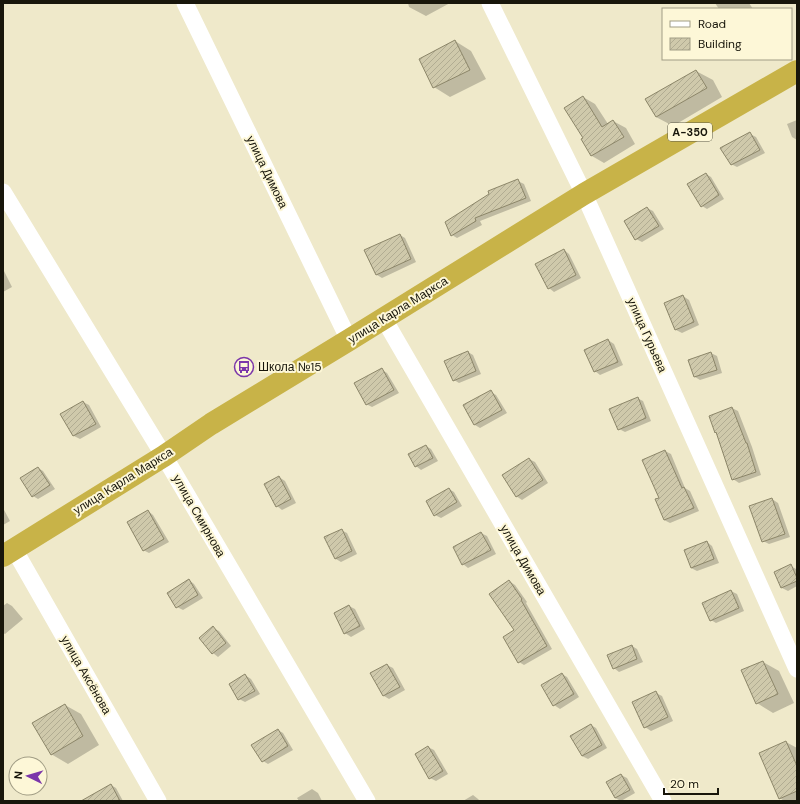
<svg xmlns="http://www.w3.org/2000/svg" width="800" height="804" font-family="'DM Sans',sans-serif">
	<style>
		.shadow { fill: #0003 }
		.building { fill: url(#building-hatch); stroke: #8c8669 }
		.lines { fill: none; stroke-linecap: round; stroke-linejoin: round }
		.street { stroke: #fff; stroke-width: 17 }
		.highway { stroke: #c8b348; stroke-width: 22 }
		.labels { text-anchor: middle; stroke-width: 4; stroke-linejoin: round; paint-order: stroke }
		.shield { fill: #fdf7d7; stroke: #5d5a48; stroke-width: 1 }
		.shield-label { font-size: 11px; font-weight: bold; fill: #18160b }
		.street-label { font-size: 12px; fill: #18160b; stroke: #fdf7d7 }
		.poi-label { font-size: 12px; fill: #18160b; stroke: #fdf7d7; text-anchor: start }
	</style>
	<defs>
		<pattern id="building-hatch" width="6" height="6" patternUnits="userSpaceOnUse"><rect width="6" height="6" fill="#cfc9ab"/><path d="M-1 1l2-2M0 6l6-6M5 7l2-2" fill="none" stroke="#b1ac92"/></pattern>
	</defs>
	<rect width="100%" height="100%" fill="#efe9ca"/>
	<path class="shadow" d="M 408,3 L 450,3 L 426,16 L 409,7 Z
		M 715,3 L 749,3 L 753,9 L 719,9 Z
		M 455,41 L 471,51 L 486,79 L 450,97 L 434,87 Z
		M 696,71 L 713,80 L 722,97 L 673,126 L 656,117 Z
		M 583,97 L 595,104 L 608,124 L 613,121 L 626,128 L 635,144 L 604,163 L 592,156 L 582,140 L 584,138 Z
		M 797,120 L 797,140 L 792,137 L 787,124 Z
		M 750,134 L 756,137 L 765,153 L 737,167 L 731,164 Z
		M 706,174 L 711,177 L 724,199 L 707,209 L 702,206 Z
		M 518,181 L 524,184 L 531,201 L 480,221 L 482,225 L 457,238 L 452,235 Z
		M 647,208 L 653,211 L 664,229 L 642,242 L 636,239 Z
		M 400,235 L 405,238 L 416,262 L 382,278 L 377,275 L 366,250 Z
		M 564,250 L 569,254 L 581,278 L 554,292 L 549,288 Z
		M 3,269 L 12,287 L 3,292 Z
		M 683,296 L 689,300 L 699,325 L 682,333 L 676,330 L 665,304 Z
		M 608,340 L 614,344 L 623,365 L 600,375 L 595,371 Z
		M 468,352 L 473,355 L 481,374 L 459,383 L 454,380 Z
		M 711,353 L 717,356 L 722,373 L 700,380 L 695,377 Z
		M 382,370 L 387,373 L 399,393 L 372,407 L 366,404 Z
		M 491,392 L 496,395 L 507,413 L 480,428 L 475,425 L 464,406 Z
		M 637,398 L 643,401 L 651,421 L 625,432 L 619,429 Z
		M 83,402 L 89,405 L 101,427 L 80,439 L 74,436 L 62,414 Z
		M 732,408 L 738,411 L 752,447 L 761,475 L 739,483 L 733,479 L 718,433 L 716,432 L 710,416 Z
		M 426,446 L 431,449 L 438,461 L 421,470 L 416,466 Z
		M 665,451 L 671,454 L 685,488 L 690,491 L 699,511 L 670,523 L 664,520 L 660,498 Z
		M 529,459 L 535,462 L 548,483 L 522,500 L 516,496 Z
		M 38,468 L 43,471 L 55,489 L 38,499 L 33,496 Z
		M 279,477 L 285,481 L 296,503 L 282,510 L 277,506 Z
		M 449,489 L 454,492 L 462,506 L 441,518 L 435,515 Z
		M 772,499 L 778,503 L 790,537 L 769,544 L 763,541 Z
		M 3,508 L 10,521 L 3,525 Z
		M 148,511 L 153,515 L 169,542 L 149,553 L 143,550 Z
		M 341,530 L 347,533 L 357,554 L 341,562 L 336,559 Z
		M 481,533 L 487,536 L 496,554 L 468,568 L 463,564 Z
		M 707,542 L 712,546 L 719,563 L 697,571 L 691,568 Z
		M 791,566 L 796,569 L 797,570 L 797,586 L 788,591 L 782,588 L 775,573 Z
		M 189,580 L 194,584 L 203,598 L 183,610 L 177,607 Z
		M 509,581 L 515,585 L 527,602 L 526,603 L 552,649 L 524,665 L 519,662 Z
		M 731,591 L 737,594 L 744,611 L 716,623 L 711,620 Z
		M 7,603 L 12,606 L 23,619 L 5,634 L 3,633 L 3,606 Z
		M 349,606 L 355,609 L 365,629 L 351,637 L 345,633 L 335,613 Z
		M 213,628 L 219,631 L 231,646 L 218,657 L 213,653 Z
		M 632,646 L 637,649 L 643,662 L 619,672 L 614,668 Z
		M 763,662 L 779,671 L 794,703 L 773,713 L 757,703 Z
		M 387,665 L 393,668 L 405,690 L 389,699 L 384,696 Z
		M 562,674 L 567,677 L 579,697 L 560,709 L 554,705 Z
		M 245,675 L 251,679 L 260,694 L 245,702 L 239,699 Z
		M 656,693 L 662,696 L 673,721 L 651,731 L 645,727 Z
		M 65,705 L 81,714 L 99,745 L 68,764 L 51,754 Z
		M 591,725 L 596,728 L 607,748 L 588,759 L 582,756 Z
		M 278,730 L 283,733 L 293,750 L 268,764 L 263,761 Z
		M 786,742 L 797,748 L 797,801 L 784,801 L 780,798 Z
		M 428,747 L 434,750 L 448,774 L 436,781 L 430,778 Z
		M 621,775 L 627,778 L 635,793 L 621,801 L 615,798 Z
		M 111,785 L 116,788 L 123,801 L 93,801 Z
		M 312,789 L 318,793 L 322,801 L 299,801 L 297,798 Z
		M 473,795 L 478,799 L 480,801 L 463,801 Z"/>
	<path class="building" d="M 455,40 L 470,70 L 433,88 L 419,59 Z
		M 696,70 L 707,88 L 656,117 L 645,99 Z
		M 583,96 L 602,127 L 613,120 L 624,137 L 591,156 L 581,139 L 583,138 L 564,108 Z
		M 750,132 L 760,150 L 731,165 L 720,148 Z
		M 706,173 L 719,195 L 701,207 L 687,184 Z
		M 518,179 L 526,198 L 475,218 L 476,221 L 451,236 L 445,222 L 489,194 L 488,191 Z
		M 647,207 L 659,226 L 635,240 L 624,221 Z
		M 400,234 L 411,259 L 376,275 L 364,250 Z
		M 564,249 L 576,275 L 548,289 L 535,264 Z
		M 683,295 L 694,322 L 675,330 L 664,303 Z
		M 608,339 L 618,362 L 594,372 L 584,350 Z
		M 468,351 L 476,371 L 453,381 L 444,361 Z
		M 711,352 L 717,370 L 694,377 L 688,360 Z
		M 382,368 L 394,390 L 366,405 L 354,383 Z
		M 491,390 L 502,410 L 474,425 L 463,405 Z
		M 638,397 L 646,418 L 618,430 L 609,409 Z
		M 83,401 L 96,424 L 73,436 L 60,414 Z
		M 732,407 L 746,443 L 747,443 L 756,472 L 732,480 L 716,432 L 715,433 L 709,416 Z
		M 426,445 L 433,458 L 415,467 L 408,454 Z
		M 665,450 L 682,488 L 684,487 L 694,508 L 664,520 L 655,499 L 659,498 L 642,460 Z
		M 529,458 L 543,480 L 516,497 L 502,475 Z
		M 38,467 L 50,485 L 32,497 L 20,478 Z
		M 279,476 L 291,499 L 276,507 L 264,484 Z
		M 449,488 L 457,502 L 434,516 L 426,501 Z
		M 772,498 L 785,534 L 762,542 L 749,506 Z
		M 148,510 L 164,539 L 143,551 L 127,522 Z
		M 342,529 L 352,551 L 335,559 L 324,537 Z
		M 481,532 L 491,550 L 462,565 L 453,547 Z
		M 707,541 L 714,559 L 691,568 L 684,550 Z
		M 791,564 L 797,578 L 797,581 L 781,588 L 774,572 Z
		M 189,579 L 198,595 L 176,608 L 167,593 Z
		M 509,580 L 522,599 L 521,600 L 547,646 L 518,663 L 503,637 L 514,630 L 489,594 Z
		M 731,590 L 739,608 L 710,621 L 702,603 Z
		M 349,605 L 360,626 L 344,634 L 334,613 Z
		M 213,626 L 226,643 L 212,654 L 199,638 Z
		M 632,645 L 637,659 L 613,669 L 607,655 Z
		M 763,661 L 778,694 L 756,704 L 741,670 Z
		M 387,664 L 400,687 L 383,696 L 370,673 Z
		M 562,673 L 574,694 L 553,706 L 541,685 Z
		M 245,674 L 255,691 L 238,700 L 229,684 Z
		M 656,691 L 668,717 L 644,728 L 632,702 Z
		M 65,704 L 83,736 L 51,755 L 32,723 Z
		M 591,724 L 602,745 L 582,756 L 570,736 Z
		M 278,729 L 288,746 L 262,762 L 251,745 Z
		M 786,741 L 797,766 L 797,791 L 779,799 L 759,753 Z
		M 428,746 L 443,771 L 429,779 L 415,754 Z
		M 621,774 L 630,790 L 615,798 L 606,782 Z
		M 111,784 L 120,801 L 81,801 Z"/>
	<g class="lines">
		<path class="street" d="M 185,3 L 349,340
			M 490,3 L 584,194 L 797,669
			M 3,192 L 164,456 L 367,801
			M 384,319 L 663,801
			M 14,549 L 158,801"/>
		<path class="highway" d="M 3,556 L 164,456 L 211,424 L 349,340 L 584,194 L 797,71"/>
	</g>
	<defs>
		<g id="bus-ring" transform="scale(1)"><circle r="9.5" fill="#fdf7d7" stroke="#7b36aa" stroke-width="1.5"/><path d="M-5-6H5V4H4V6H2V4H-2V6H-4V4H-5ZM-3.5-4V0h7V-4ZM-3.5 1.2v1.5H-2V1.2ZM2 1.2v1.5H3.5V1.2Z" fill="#7b36aa"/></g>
	</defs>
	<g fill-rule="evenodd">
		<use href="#bus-ring" x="244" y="367"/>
	</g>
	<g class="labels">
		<rect class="shield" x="668" y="123" width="44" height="18" rx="3"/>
		<g class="shield-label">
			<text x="690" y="136">А-350</text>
		</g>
		<g class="street-label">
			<text transform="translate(267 172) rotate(64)" y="4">улица Димова</text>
			<text transform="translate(398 310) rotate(-32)" y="4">улица Карла Маркса</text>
			<text transform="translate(647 335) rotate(66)" y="4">улица Гурьева</text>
			<text transform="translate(123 481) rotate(-32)" y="4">улица Карла Маркса</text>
			<text transform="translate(199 516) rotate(60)" y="4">улица Смирнова</text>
			<text transform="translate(523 560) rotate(60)" y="4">улица Димова</text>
			<text transform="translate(86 675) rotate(60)" y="4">улица Аксёнова</text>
		</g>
		<g class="poi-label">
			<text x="258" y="371">Школа №15</text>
		</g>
	</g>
	<rect width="800" height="804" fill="none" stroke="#18160b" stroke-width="8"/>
	<rect x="662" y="8" width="130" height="52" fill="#fdf7d7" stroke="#a19d85"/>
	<rect x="670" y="21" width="20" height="6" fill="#ffffff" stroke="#a19d85"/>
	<text x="698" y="28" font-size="12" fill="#18160b">Road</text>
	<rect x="670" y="38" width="20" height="12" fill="url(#building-hatch)" stroke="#a19d85"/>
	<text x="698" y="48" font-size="12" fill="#18160b">Building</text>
	<g transform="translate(28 776) rotate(275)"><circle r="19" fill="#fdf7d7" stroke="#a19d85"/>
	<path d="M0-3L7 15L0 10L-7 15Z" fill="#7b36aa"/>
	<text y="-6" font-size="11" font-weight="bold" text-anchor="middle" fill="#18160b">N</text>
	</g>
	<path d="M664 788v6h54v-6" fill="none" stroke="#18160b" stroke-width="2"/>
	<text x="670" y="788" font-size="12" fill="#18160b" stroke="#fdf7d7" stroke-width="3" paint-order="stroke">20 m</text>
</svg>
